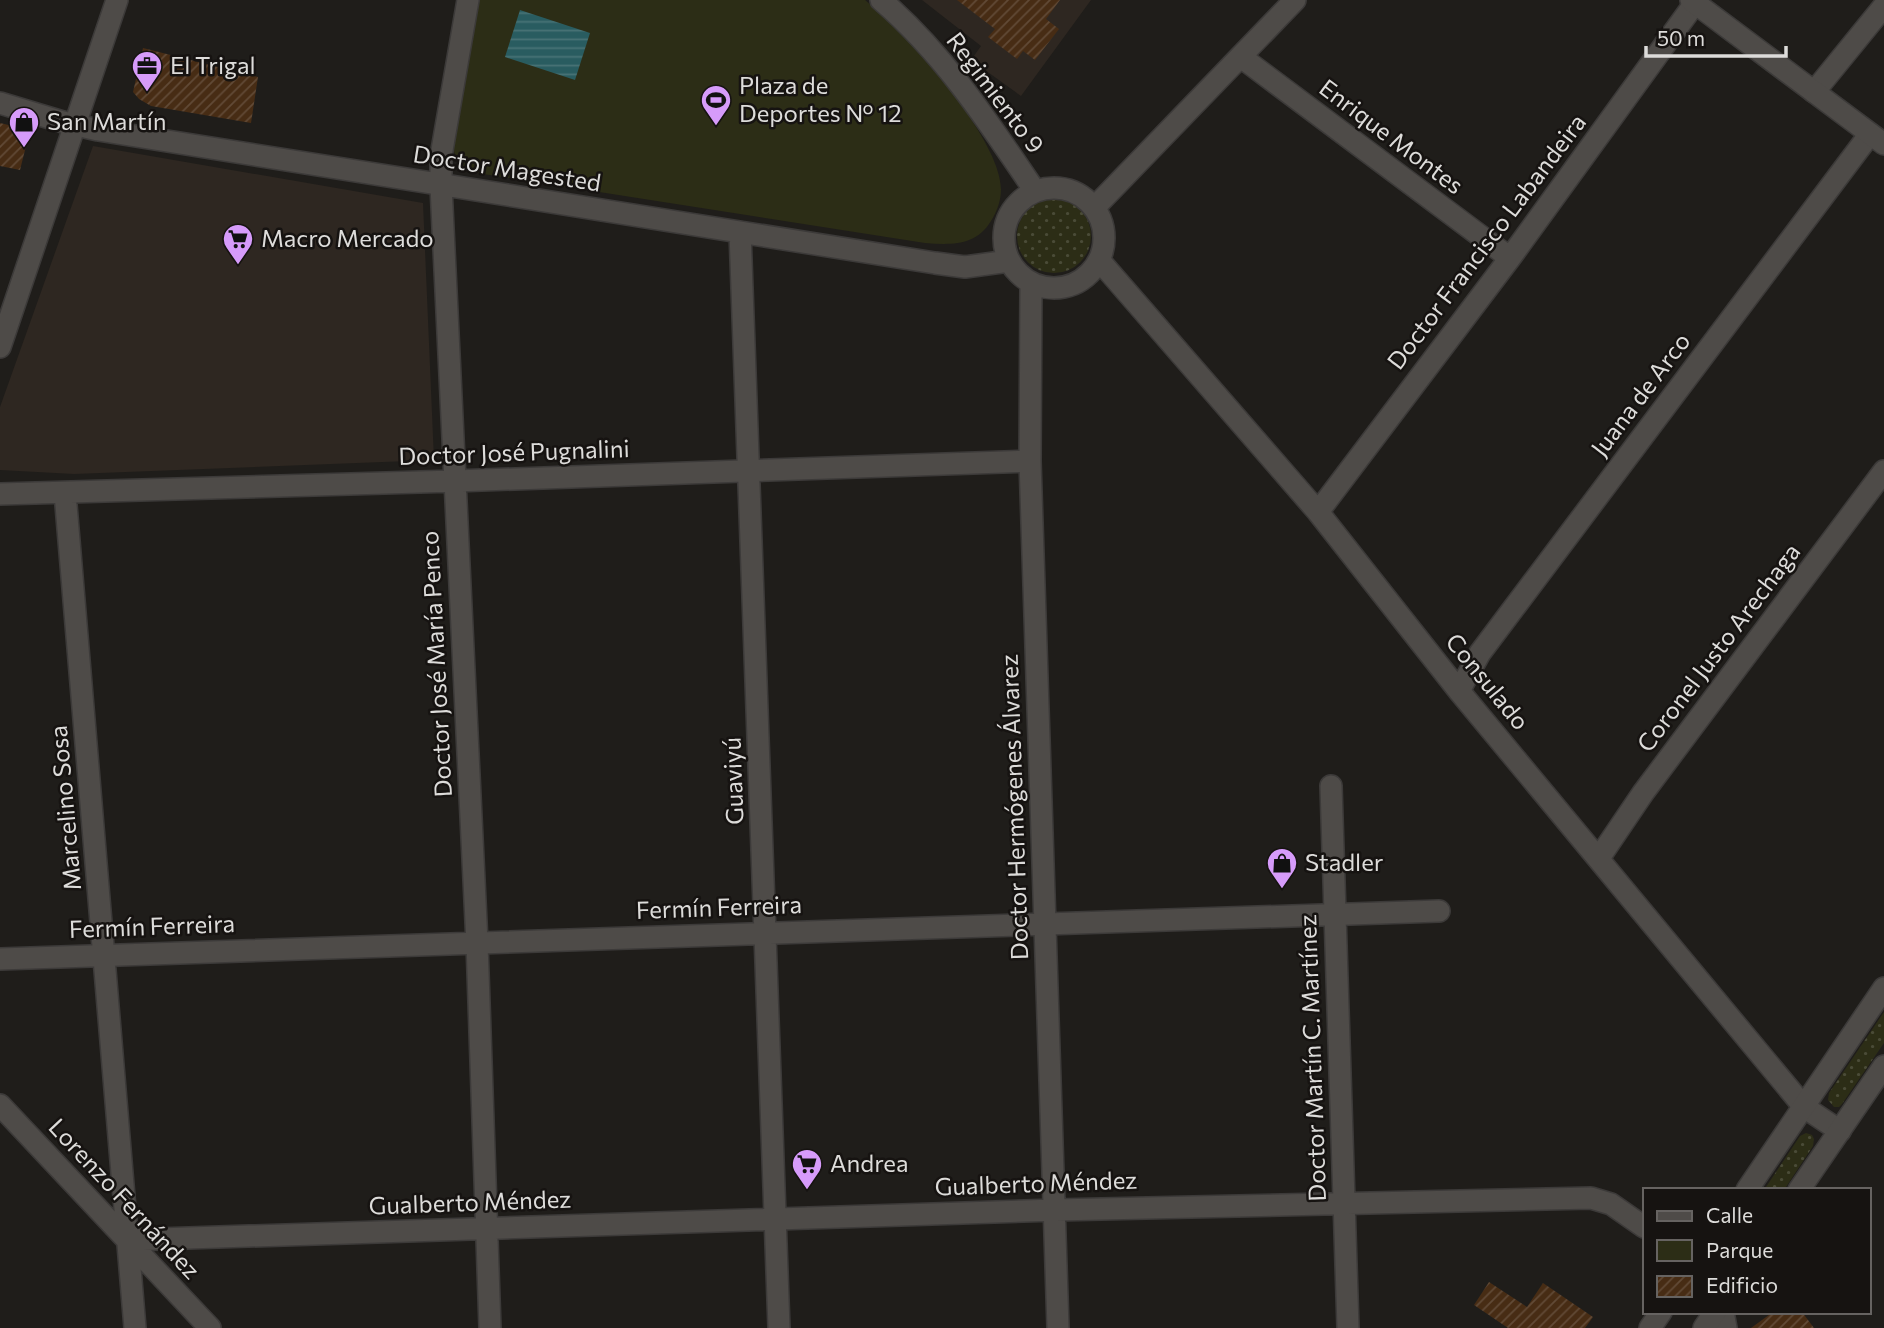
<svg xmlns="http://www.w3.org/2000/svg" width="1884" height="1328" font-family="Commissioner,sans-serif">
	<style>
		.built { fill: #2e2721 }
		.grass { fill: url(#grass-dots) }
		.park { fill: #2c2d16 }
		.water { fill: url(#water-rules) }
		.building { fill: url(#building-hatch) }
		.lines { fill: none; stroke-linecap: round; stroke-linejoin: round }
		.street-casing { stroke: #3c3a39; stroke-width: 24 }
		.secondary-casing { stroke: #3c3a39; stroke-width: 24 }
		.street { stroke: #4e4b48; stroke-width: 21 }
		.secondary { stroke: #4e4b48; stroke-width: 21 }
		.labels { text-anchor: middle; stroke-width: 5; stroke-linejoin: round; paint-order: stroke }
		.poi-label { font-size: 24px; fill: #dddcda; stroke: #161311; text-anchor: start }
		.street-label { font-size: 24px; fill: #dddcda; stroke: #161311 }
	</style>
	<defs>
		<pattern id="grass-dots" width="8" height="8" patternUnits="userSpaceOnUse" patternTransform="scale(1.75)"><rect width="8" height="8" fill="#2c2d16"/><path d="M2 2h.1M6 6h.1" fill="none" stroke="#4a4b37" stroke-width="1.8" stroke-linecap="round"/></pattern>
		<pattern id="water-rules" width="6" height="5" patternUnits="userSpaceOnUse" patternTransform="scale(1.75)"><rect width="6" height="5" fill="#295c60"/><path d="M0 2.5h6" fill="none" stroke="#487376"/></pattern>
		<pattern id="building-hatch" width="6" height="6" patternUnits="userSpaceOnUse" patternTransform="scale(1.75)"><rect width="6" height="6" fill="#472c14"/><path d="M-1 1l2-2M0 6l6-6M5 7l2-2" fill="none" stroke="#614a36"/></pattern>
	</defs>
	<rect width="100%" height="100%" fill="#1f1d1a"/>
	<path class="built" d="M 922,0 L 1091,0 L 1021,96 L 971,60 L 981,46 Z
		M 93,146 L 423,203 L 434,460 L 74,474 L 0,470 L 0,407 Z"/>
	<path class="grass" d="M1017 236a37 37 0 1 1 74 0a37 37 0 1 1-74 0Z
		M 1884,1012 L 1884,1043 L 1842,1104 L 1839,1107 L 1834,1107 L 1828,1100 L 1829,1093 Z
		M 1806,1133 L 1812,1135 L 1814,1139 L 1813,1146 L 1784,1190 L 1764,1190 L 1800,1136 Z"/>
	<path class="park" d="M 478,0 L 865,0 C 879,12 893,24 905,37 C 934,67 1002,148 1001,190 C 1001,200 997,212 991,221 C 976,246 951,245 925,243 L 477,173 C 462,168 454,161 453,144 Z"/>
	<path class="water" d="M 520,10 L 590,33 L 575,80 L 505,57 Z"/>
	<path class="building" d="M 957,0 L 1060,0 L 1046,19 L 1059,29 L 1035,60 L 1023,51 L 1017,59 L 988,37 L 995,29 Z
		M 143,48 L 258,77 L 251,123 L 151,106 L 139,99 L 133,92 Z
		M 0,123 L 30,130 L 20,170 L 0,166 Z
		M 1489,1282 L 1527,1307 L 1543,1283 L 1593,1317 L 1585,1328 L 1508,1328 L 1474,1305 Z
		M 1773,1312 L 1802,1312 L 1814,1328 L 1751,1328 Z"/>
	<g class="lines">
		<g class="street-casing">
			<path id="street" d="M 468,0 L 441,156 L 441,186 L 477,943 L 490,1328
				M 881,0 C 944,54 989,123 1035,191
				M 1241,57 L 1510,258
				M 1814,92 L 1884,6
				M 0,103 L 63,122 L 98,130 L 935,263 L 965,267 L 1009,261
				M1004 238a50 50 0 1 1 100 0a50 50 0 1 1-100 0Z
				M 1094,208 L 1295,0
				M 740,232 L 779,1328
				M 1099,260 L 1318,512 L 1459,691 L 1804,1107 L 1840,1131
				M 1031,284 L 1030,461 L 1058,1328
				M 65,493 L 135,1328
				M 0,494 L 455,481 L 1030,461
				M 1318,512 L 1510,258 L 1695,3
				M 1459,691 L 1480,653 L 1870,134
				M 1331,786 L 1348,1328
				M 1599,858 L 1643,793 L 1884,471
				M 0,959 L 1439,911
				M 0,1105 L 210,1328
				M 128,1240 L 1056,1210 L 1591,1198 L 1611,1204 L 1644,1227
				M 1723,1312 L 1726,1328"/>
		</g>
		<g class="secondary-casing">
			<path id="secondary" d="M 1691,0 L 1884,144
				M 0,347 L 117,0
				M 1747,1190 L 1884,988
				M 1799,1190 L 1884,1066
				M 1650,1328 L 1661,1312
				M 1704,1328 L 1715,1312"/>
		</g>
		<use href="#street" class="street"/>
		<use href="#secondary" class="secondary"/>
	</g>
	<defs>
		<g id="office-pin" transform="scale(1.575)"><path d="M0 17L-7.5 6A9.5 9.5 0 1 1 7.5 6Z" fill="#d69bfa" stroke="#161311"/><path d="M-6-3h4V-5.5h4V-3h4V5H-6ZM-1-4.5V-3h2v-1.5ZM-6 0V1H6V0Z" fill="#111"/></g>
		<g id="stadium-pin" transform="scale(1.575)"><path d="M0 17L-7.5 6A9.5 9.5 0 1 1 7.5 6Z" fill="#d69bfa" stroke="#161311"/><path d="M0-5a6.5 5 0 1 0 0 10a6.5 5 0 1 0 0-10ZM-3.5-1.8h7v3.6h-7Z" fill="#111"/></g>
		<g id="shop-pin" transform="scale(1.575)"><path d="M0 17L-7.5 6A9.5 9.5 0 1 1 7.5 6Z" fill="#d69bfa" stroke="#161311"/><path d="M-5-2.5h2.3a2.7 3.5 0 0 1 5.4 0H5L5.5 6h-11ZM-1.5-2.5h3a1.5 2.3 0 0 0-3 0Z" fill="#111"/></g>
		<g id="supermarket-pin" transform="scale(1.575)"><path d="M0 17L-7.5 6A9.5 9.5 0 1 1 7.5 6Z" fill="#d69bfa" stroke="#161311"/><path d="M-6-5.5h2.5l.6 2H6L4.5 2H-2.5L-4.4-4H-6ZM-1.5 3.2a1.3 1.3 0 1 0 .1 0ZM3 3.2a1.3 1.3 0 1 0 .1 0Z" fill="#111"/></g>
	</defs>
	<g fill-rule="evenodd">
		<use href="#office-pin" x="147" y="66"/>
		<use href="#stadium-pin" x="716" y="100"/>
		<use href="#shop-pin" x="24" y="122"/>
		<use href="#supermarket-pin" x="238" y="239"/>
		<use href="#shop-pin" x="1282" y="863"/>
		<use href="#supermarket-pin" x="807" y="1164"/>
	</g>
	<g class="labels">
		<g class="poi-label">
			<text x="170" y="74">El Trigal</text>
			<text x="739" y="94">Plaza de<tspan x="739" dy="28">Deportes Nº 12</tspan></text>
			<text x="47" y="130">San Martín</text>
			<text x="261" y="247">Macro Mercado</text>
			<text x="1305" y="871">Stadler</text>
			<text x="830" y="1172">Andrea</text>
		</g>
		<g class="street-label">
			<text transform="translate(995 93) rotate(53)" y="8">Regimiento 9</text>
			<text transform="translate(1391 137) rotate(37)" y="8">Enrique Montes</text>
			<text transform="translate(507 169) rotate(9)" y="8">Doctor Magested</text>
			<text transform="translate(1487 242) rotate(-53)" y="8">Doctor Francisco Labandeira</text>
			<text transform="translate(1641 395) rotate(-53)" y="8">Juana de Arco</text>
			<text transform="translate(514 453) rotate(-2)" y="8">Doctor José Pugnalini</text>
			<text transform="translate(1719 648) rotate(-53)" y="8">Coronel Justo Arechaga</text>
			<text transform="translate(437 664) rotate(-93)" y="8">Doctor José María Penco</text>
			<text transform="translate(1487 682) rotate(51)" y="8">Consulado</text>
			<text transform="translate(734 781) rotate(-92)" y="8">Guaviyú</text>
			<text transform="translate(1015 807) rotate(-92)" y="8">Doctor Hermógenes Álvarez</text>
			<text transform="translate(66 808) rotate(-95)" y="8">Marcelino Sosa</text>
			<text transform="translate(719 908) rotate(-2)" y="8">Fermín Ferreira</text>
			<text transform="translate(152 927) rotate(-2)" y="8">Fermín Ferreira</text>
			<text transform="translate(1313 1058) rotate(-92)" y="8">Doctor Martín C. Martínez</text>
			<text transform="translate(1036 1184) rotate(-2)" y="8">Gualberto Méndez</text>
			<text transform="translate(124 1199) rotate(47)" y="8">Lorenzo Fernández</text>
			<text transform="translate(470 1203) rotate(-2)" y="8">Gualberto Méndez</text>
		</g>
	</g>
	<rect x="1643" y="1188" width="228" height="126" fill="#161311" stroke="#666361" stroke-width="2"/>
	<rect x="1657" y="1211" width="35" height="10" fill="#4e4b48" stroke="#666361" stroke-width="2"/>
	<text x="1706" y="1223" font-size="21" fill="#dddcda">Calle</text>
	<rect x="1657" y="1240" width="35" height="21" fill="#2c2d16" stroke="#666361" stroke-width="2"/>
	<text x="1706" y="1258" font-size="21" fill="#dddcda">Parque</text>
	<rect x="1657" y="1276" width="35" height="21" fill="url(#building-hatch)" stroke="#666361" stroke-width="2"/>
	<text x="1706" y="1293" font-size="21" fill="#dddcda">Edificio</text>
	<path d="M1646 46v10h140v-10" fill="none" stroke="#dddcda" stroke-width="3.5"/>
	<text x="1657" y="46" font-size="21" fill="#dddcda" stroke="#161311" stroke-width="5" paint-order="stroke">50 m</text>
</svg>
